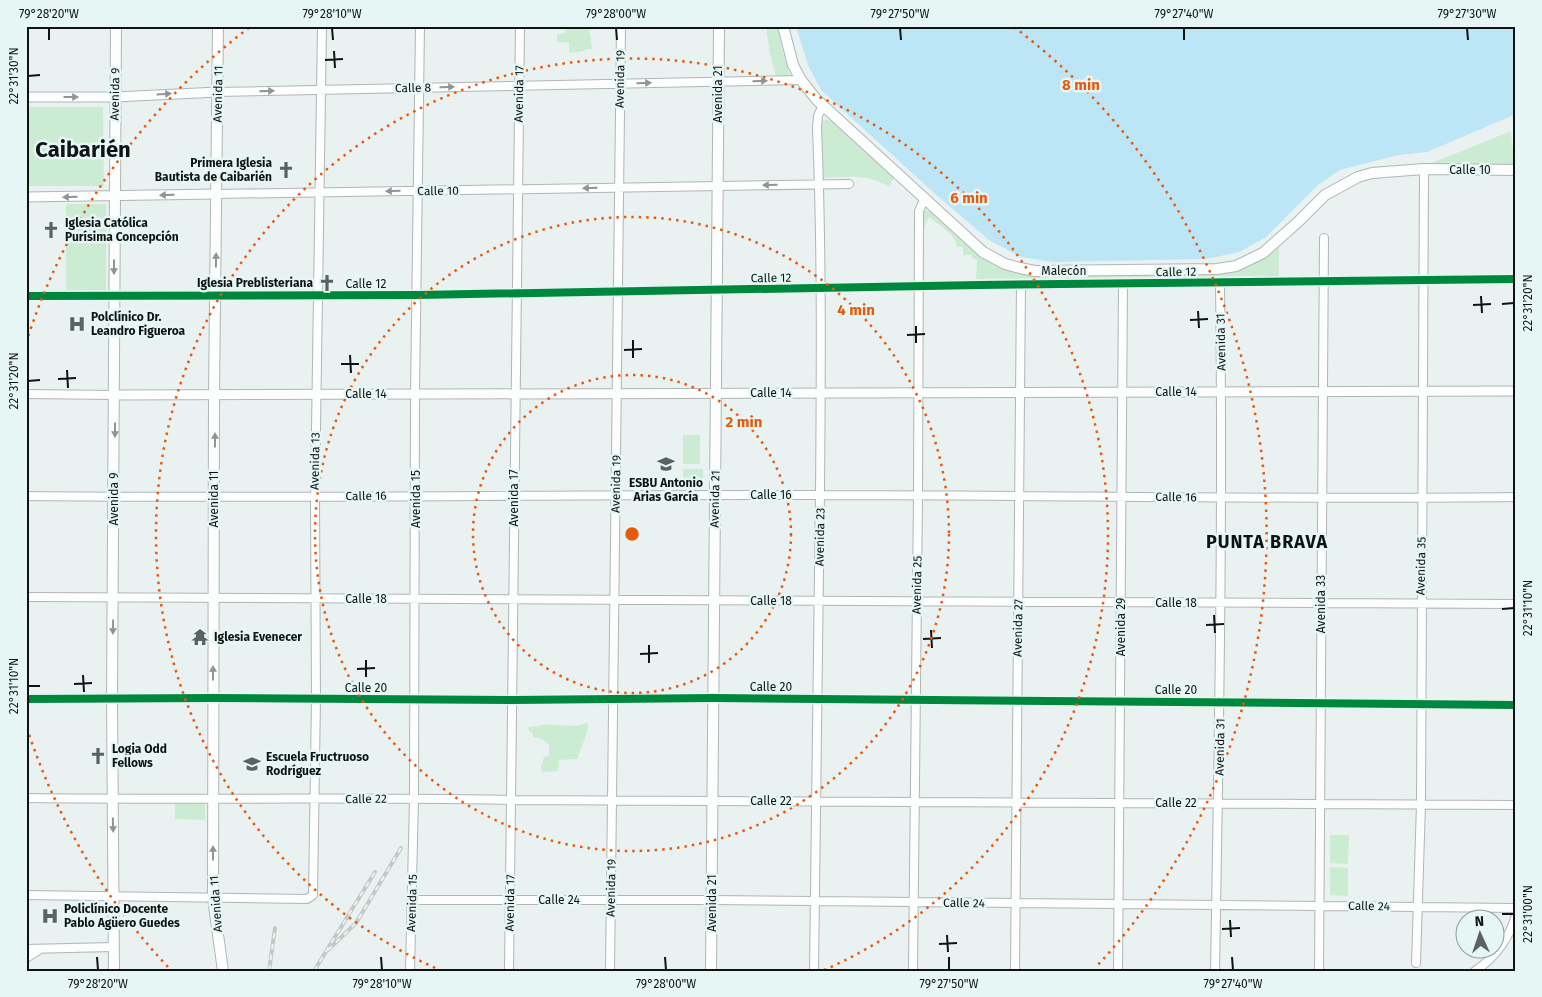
<svg xmlns="http://www.w3.org/2000/svg" width="1542" height="997" font-family="'Fira Sans',sans-serif">
	<style>
		.green { fill: #cbecd3 }
		.water { fill: #bce5f6 }
		.lines { fill: none; stroke-linecap: round; stroke-linejoin: round }
		.minor-casing { stroke: #b0b6b6; stroke-width: 10 }
		.tertiary-casing { stroke: #b0b6b6; stroke-width: 11 }
		.secondary-casing { stroke: #b0b6b6; stroke-width: 12 }
		.minor { stroke: #fcfdfd; stroke-width: 8 }
		.tertiary { stroke: #fcfdfd; stroke-width: 9 }
		.secondary { stroke: #fcfdfd; stroke-width: 10 }
		.rail-casing { stroke: #c5c7c6; stroke-width: 4 }
		.rail { stroke: #e6f6f4; stroke-width: 2; stroke-dasharray: 5.5; stroke-linecap: butt }
		.cycleway-casing { stroke: #e6f6f4; stroke-width: 11 }
		.cycleway { stroke: #00873e; stroke-width: 8 }
		.oneway { fill: #919494 }
		.ticks { fill: none; stroke: #0f1413; stroke-width: 2 }
		.ring { fill: none; stroke: #e8590c; stroke-width: 2.5; stroke-dasharray: 2.5 5 }
		.labels { text-anchor: middle; stroke-width: 5; stroke-linejoin: round; paint-order: stroke }
		.street-label { font-size: 12px; fill: #0f1413; stroke: #e6f6f4 }
		.poi-label { font-size: 12px; font-weight: bold; fill: #0f1413; stroke: #e6f6f4; text-anchor: start }
		.district-label { font-size: 18px; font-weight: bold; letter-spacing: 1px; fill: #0f1413; stroke: #e6f6f4 }
		.town-label { font-size: 22px; font-weight: bold; fill: #0f1413; stroke: #e6f6f4 }
		.centre { fill: #e8590c; stroke: #e6f6f4; stroke-width: 2.5 }
		.ring-label { font-size: 15px; text-anchor: middle; font-weight: bold; fill: #e8590c; stroke: #e6f6f4; stroke-width: 5; stroke-linejoin: round; paint-order: stroke }
		.neatline { fill: none; stroke: #0f1413; stroke-width: 2 }
		.ticks-label { font-size: 12px; text-anchor: middle; fill: #0f1413 }
	</style>
	<rect width="100%" height="100%" fill="#eaf2f1"/>
	<path class="green" d="M 565,26 L 589,26 L 592,49 L 585,49 L 585,51 L 569,53 L 569,42 L 557,42 L 557,34 L 566,33 Z
		M 766,26 L 778,26 L 782,49 L 790,75 L 776,76 L 770,55 Z
		M 26,107 L 103,107 L 104,186 L 26,186 Z
		M 825,119 L 831,121 L 894,178 L 889,186 C 864,173 848,177 821,178 L 821,128 L 822,123 Z
		M 1511,131 L 1514,164 L 1427,165 Z
		M 66,204 L 106,204 L 106,290 L 66,290 Z
		M 925,210 L 932,212 L 970,247 L 1008,269 L 1235,270 L 1258,261 L 1279,247 L 1279,276 L 976,279 L 977,260 L 972,258 L 972,255 L 963,255 L 963,247 L 957,247 C 956,234 938,225 929,217 L 924,228 L 921,227 L 922,213 Z
		M 683,435 L 700,435 L 700,464 L 683,464 Z
		M 683,469 L 703,469 L 703,482 L 683,482 Z
		M 588,722 C 589,735 580,746 578,759 L 559,760 L 558,771 L 542,772 L 541,766 L 544,757 L 549,756 L 549,745 L 542,739 L 533,737 L 533,733 L 529,731 L 528,727 C 534,728 538,725 544,725 C 559,723 574,730 588,722 Z
		M 175,804 L 205,804 L 205,820 L 175,819 Z
		M 1330,835 L 1349,835 L 1348,864 L 1330,863 Z
		M 1330,867 L 1348,868 L 1348,896 L 1330,895 Z"/>
	<path class="water" d="M 796,26 L 1516,26 L 1516,114 L 1427,152 L 1398,155 L 1340,170 L 1318,185 L 1265,238 L 1239,252 L 1206,259 L 1053,262 L 1021,257 L 989,240 L 933,192 L 821,90 L 808,65 Z"/>
	<g class="lines">
		<g class="minor-casing">
			<path id="minor" d="M 218,92 L 801,80
				M 216,194 L 849,184
				M 26,296 L 418,295 L 980,285 L 1516,279
				M 26,394 L 115,395
				M 26,496 C 291,499 555,494 820,495 C 1052,495 1284,500 1516,497
				M 26,597 L 1516,604
				M 26,699 L 213,698 L 513,700 L 714,698 L 1516,705
				M 26,798 C 188,800 349,797 511,800 L 1516,805
				M 26,895 L 307,899 L 313,895 L 316,699 L 315,497 L 322,26
				M 412,900 L 712,900 L 1516,908
				M 26,949 L 114,947
				M 26,958 L 39,950
				M 1416,963 L 1421,804 L 1424,169
				M 410,971 L 414,798 L 415,394 L 420,26
				M 509,971 L 520,26
				M 610,971 L 621,26
				M 814,971 C 815,811 819,652 820,492 C 821,371 822,249 817,128 L 818,116 L 823,105
				M 913,971 L 918,495 L 919,211 L 924,200
				M 1015,971 L 1021,284
				M 1118,971 L 1123,284
				M 1215,971 C 1219,741 1223,512 1220,283
				M 1319,971 L 1324,238
				M 1475,971 C 1495,958 1510,937 1516,915"/>
		</g>
		<g class="tertiary-casing">
			<path id="tertiary" d="M 26,97 L 115,97 L 218,92
				M 26,197 L 216,194
				M 115,395 L 1516,391"/>
		</g>
		<g class="secondary-casing">
			<path id="secondary" d="M 218,26 L 214,394 L 213,898 L 223,971
				M 783,26 L 793,65 L 801,80 L 816,99 L 983,252 L 1005,264 L 1020,268 L 1035,271 L 1217,269 L 1236,266 L 1263,253 L 1298,222 L 1325,195 L 1358,177 L 1372,173 L 1424,169 L 1516,170
				M 114,971 L 112,699 L 116,26
				M 711,971 L 719,26"/>
		</g>
		<use href="#minor" class="minor"/>
		<use href="#tertiary" class="tertiary"/>
		<use href="#secondary" class="secondary"/>
		<g class="rail-casing">
			<path id="rail" d="M 328,950 L 356,923 L 401,848
				M 269,971 L 275,928
				M 314,971 L 375,872"/>
		</g>
		<use href="#rail" class="rail"/>
		<g class="cycleway-casing">
			<path id="cycleway" d="M 26,296 L 418,295 L 980,285 L 1516,279
				M 26,699 L 213,698 L 513,700 L 714,698 L 1516,705"/>
		</g>
		<use href="#cycleway" class="cycleway"/>
	</g>
	<defs><path id="oneway-solid" d="M-6-.8H1V-3.2L6.5 0L1 3.2V.8H-6Z" transform="scale(1.25)"/></defs>
	<g class="oneway">
		<use href="#oneway-solid" transform="translate(760 81) rotate(-1)"/>
		<use href="#oneway-solid" transform="translate(644 83) rotate(-1)"/>
		<use href="#oneway-solid" transform="translate(447 87) rotate(-1)"/>
		<use href="#oneway-solid" transform="translate(267 91) rotate(-1)"/>
		<use href="#oneway-solid" transform="translate(164 94) rotate(-3)"/>
		<use href="#oneway-solid" transform="translate(71 97)"/>
		<use href="#oneway-solid" transform="translate(770 185) rotate(179)"/>
		<use href="#oneway-solid" transform="translate(590 188) rotate(179)"/>
		<use href="#oneway-solid" transform="translate(393 191) rotate(179)"/>
		<use href="#oneway-solid" transform="translate(167 195) rotate(179)"/>
		<use href="#oneway-solid" transform="translate(70 197) rotate(179)"/>
		<use href="#oneway-solid" transform="translate(216 260) rotate(-89)"/>
		<use href="#oneway-solid" transform="translate(114 267) rotate(90)"/>
		<use href="#oneway-solid" transform="translate(115 430) rotate(90)"/>
		<use href="#oneway-solid" transform="translate(215 440) rotate(-90)"/>
		<use href="#oneway-solid" transform="translate(113 627) rotate(91)"/>
		<use href="#oneway-solid" transform="translate(213 673) rotate(-90)"/>
		<use href="#oneway-solid" transform="translate(113 825) rotate(89)"/>
		<use href="#oneway-solid" transform="translate(213 853) rotate(-90)"/>
	</g>
	<path class="ticks" d="M 49,28 L 49,40M 332,28 L 333,40M 616,28 L 617,40M 900,28 L 901,40M 1184,28 L 1184,40M 1467,28 L 1468,40M 334,51 L 335,68M 325,60 L 343,59M 28,76 L 40,75M 1481,296 L 1482,313M 1502,304 L 1514,303M 1473,305 L 1491,304M 1198,311 L 1199,328M 1190,320 L 1208,319M 916,326 L 916,343M 907,335 L 925,334M 633,340 L 633,358M 624,350 L 642,349M 350,355 L 351,373M 341,364 L 359,364M 67,370 L 68,388M 58,379 L 76,378M 28,381 L 40,380M 1502,609 L 1514,608M 1214,615 L 1215,633M 1206,625 L 1224,624M 931,630 L 932,648M 923,639 L 941,638M 649,645 L 649,663M 640,654 L 658,653M 366,660 L 366,677M 357,669 L 375,668M 83,675 L 84,692M 74,684 L 92,683M 28,686 L 40,686M 1502,914 L 1514,914M 1230,920 L 1231,937M 1222,929 L 1240,928M 947,935 L 948,952M 939,944 L 957,943M 97,957 L 98,970M 381,957 L 382,970M 665,957 L 666,970M 949,957 L 949,970M 1232,957 L 1233,970"/>
	<g class="ring">
		<circle cx="632" cy="534" r="159"/>
		<circle cx="632" cy="534" r="317"/>
		<path d="M442 971A476 476 0 1 1 822 971"/>
		<path d="M168 967A635 635 0 0 1 26 725M26 343A635 635 0 0 1 250 27M1014 27A635 635 0 0 1 1096 967"/>
	</g>
	<defs>
		<g id="church-bare" transform="scale(1.35)"><path d="M-1.2-6h2.4v3.5h3.3v2.4h-3.3V6h-2.4V-.1h-3.3v-2.4h3.3Z" fill="#5c6261" stroke="#e6f6f4" stroke-width="2.5" paint-order="stroke"/></g>
		<g id="hospital-bare" transform="scale(1.35)"><path d="M-5-5h3v3.5h4V-5h3V5h-3V1.5h-4V5h-3Z" fill="#5c6261" stroke="#e6f6f4" stroke-width="2.5" paint-order="stroke"/></g>
		<g id="school-bare" transform="scale(1.35)"><path d="M0-5L7-2L0 1L-7-2ZM-4 1L0 2.5L4 1V4Q0 6-4 4Z" fill="#5c6261" stroke="#e6f6f4" stroke-width="2.5" paint-order="stroke"/></g>
		<g id="temple-bare" transform="scale(1.35)"><path d="M0-6L5-2H3V0L6.5 2.5H4V6H1.5V3h-3V6H-4V2.5H-6.5L-3 0V-2H-5Z" fill="#5c6261" stroke="#e6f6f4" stroke-width="2.5" paint-order="stroke"/></g>
	</defs>
	<g fill-rule="evenodd">
		<use href="#church-bare" x="286" y="170"/>
		<use href="#church-bare" x="51" y="230"/>
		<use href="#church-bare" x="327" y="283"/>
		<use href="#hospital-bare" x="77" y="324"/>
		<use href="#school-bare" x="666" y="464"/>
		<use href="#temple-bare" x="200" y="637"/>
		<use href="#church-bare" x="98" y="756"/>
		<use href="#school-bare" x="252" y="764"/>
		<use href="#hospital-bare" x="50" y="916"/>
	</g>
	<g class="labels">
		<g class="street-label">
			<text transform="translate(620 79) rotate(-89)" y="4">Avenida 19</text>
			<text transform="translate(413 88) rotate(-1)" y="4">Calle 8</text>
			<text transform="translate(115 94) rotate(-89)" y="4">Avenida 9</text>
			<text transform="translate(218 94) rotate(-89)" y="4">Avenida 11</text>
			<text transform="translate(519 94) rotate(-89)" y="4">Avenida 17</text>
			<text transform="translate(718 94) rotate(-90)" y="4">Avenida 21</text>
			<text x="1470" y="174">Calle 10</text>
			<text transform="translate(438 191) rotate(-1)" y="4">Calle 10</text>
			<text x="1064" y="275">Malecón</text>
			<text transform="translate(1176 272) rotate(-1)" y="4">Calle 12</text>
			<text transform="translate(771 278) rotate(-1)" y="4">Calle 12</text>
			<text x="366" y="288">Calle 12</text>
			<text transform="translate(1221 342) rotate(-91)" y="4">Avenida 31</text>
			<text x="1176" y="396">Calle 14</text>
			<text x="771" y="397">Calle 14</text>
			<text x="366" y="398">Calle 14</text>
			<text transform="translate(315 461) rotate(-89)" y="4">Avenida 13</text>
			<text transform="translate(616 484) rotate(-89)" y="4">Avenida 19</text>
			<text x="771" y="499">Calle 16</text>
			<text transform="translate(366 496) rotate(-1)" y="4">Calle 16</text>
			<text transform="translate(1176 497) rotate(1)" y="4">Calle 16</text>
			<text transform="translate(514 498) rotate(-90)" y="4">Avenida 17</text>
			<text transform="translate(114 499) rotate(-90)" y="4">Avenida 9</text>
			<text transform="translate(214 499) rotate(-90)" y="4">Avenida 11</text>
			<text transform="translate(416 499) rotate(-90)" y="4">Avenida 15</text>
			<text transform="translate(715 499) rotate(-89)" y="4">Avenida 21</text>
			<text transform="translate(820 537) rotate(-89)" y="4">Avenida 23</text>
			<text transform="translate(1421 566) rotate(-89)" y="4">Avenida 35</text>
			<text transform="translate(917 585) rotate(-89)" y="4">Avenida 25</text>
			<text x="366" y="603">Calle 18</text>
			<text x="771" y="605">Calle 18</text>
			<text x="1176" y="607">Calle 18</text>
			<text transform="translate(1321 604) rotate(-90)" y="4">Avenida 33</text>
			<text transform="translate(1121 627) rotate(-90)" y="4">Avenida 29</text>
			<text transform="translate(1018 628) rotate(-89)" y="4">Avenida 27</text>
			<text x="771" y="691">Calle 20</text>
			<text x="366" y="692">Calle 20</text>
			<text x="1176" y="694">Calle 20</text>
			<text transform="translate(1220 747) rotate(-89)" y="4">Avenida 31</text>
			<text transform="translate(366 799) rotate(-1)" y="4">Calle 22</text>
			<text x="771" y="805">Calle 22</text>
			<text x="1176" y="807">Calle 22</text>
			<text transform="translate(611 888) rotate(-89)" y="4">Avenida 19</text>
			<text x="559" y="904">Calle 24</text>
			<text transform="translate(412 903) rotate(-88)" y="4">Avenida 15</text>
			<text transform="translate(510 903) rotate(-89)" y="4">Avenida 17</text>
			<text transform="translate(712 903) rotate(-90)" y="4">Avenida 21</text>
			<text transform="translate(964 903) rotate(1)" y="4">Calle 24</text>
			<text transform="translate(216 904) rotate(-94)" y="4">Avenida 11</text>
			<text transform="translate(1369 906) rotate(1)" y="4">Calle 24</text>
		</g>
		<g class="poi-label">
			<text x="272" y="167" text-anchor="end">Primera Iglesia<tspan x="272" dy="14">Bautista de Caibarién</tspan></text>
			<text x="65" y="227">Iglesia Católica<tspan x="65" dy="14">Purísima Concepción</tspan></text>
			<text x="313" y="287" text-anchor="end">Iglesia Preblisteriana</text>
			<text x="91" y="321">Polclínico Dr.<tspan x="91" dy="14">Leandro Figueroa</tspan></text>
			<text x="666" y="487" text-anchor="middle">ESBU Antonio<tspan x="666" dy="14">Arias García</tspan></text>
			<text x="214" y="641">Iglesia Evenecer</text>
			<text x="112" y="753">Logia Odd<tspan x="112" dy="14">Fellows</tspan></text>
			<text x="266" y="761">Escuela Fructruoso<tspan x="266" dy="14">Rodríguez</tspan></text>
			<text x="64" y="913">Policlínico Docente<tspan x="64" dy="14">Pablo Agüero Guedes</tspan></text>
		</g>
		<g class="district-label">
			<text x="1267" y="548">PUNTA BRAVA</text>
		</g>
		<g class="town-label">
			<text x="83" y="157">Caibarién</text>
		</g>
	</g>
	<circle cx="632" cy="534" r="8" class="centre"/>
	<g class="ring-label">
		<text x="1081" y="90">8 min</text>
		<text x="969" y="203">6 min</text>
		<text x="856" y="315">4 min</text>
		<text x="744" y="427">2 min</text>
	</g>
	<rect width="1542" height="997" fill="none" stroke="#e6f6f4" stroke-width="55"/>
	<g transform="translate(1480 934) rotate(357)"><circle r="24" fill="#e6f6f4" stroke="#909c9a"/>
	<path d="M0-4L9 19L0 12L-9 19Z" fill="#5c6261"/>
	<text y="-8" font-size="14" font-weight="bold" text-anchor="middle" fill="#0f1413">N</text>
	</g>
	<rect x="28" y="28" width="1486" height="942" class="neatline"/>
	<g class="ticks-label">
		<text x="49" y="18">79°28'20"W</text>
		<text x="332" y="18">79°28'10"W</text>
		<text x="616" y="18">79°28'00"W</text>
		<text x="900" y="18">79°27'50"W</text>
		<text x="1184" y="18">79°27'40"W</text>
		<text x="1467" y="18">79°27'30"W</text>
		<text transform="translate(14 76) rotate(-90)" y="4">22°31'30"N</text>
		<text transform="translate(1528 303) rotate(-90)" y="4">22°31'20"N</text>
		<text transform="translate(14 381) rotate(-90)" y="4">22°31'20"N</text>
		<text transform="translate(1528 608) rotate(-90)" y="4">22°31'10"N</text>
		<text transform="translate(14 686) rotate(-90)" y="4">22°31'10"N</text>
		<text transform="translate(1528 914) rotate(-90)" y="4">22°31'00"N</text>
		<text x="98" y="988">79°28'20"W</text>
		<text x="382" y="988">79°28'10"W</text>
		<text x="666" y="988">79°28'00"W</text>
		<text x="949" y="988">79°27'50"W</text>
		<text x="1233" y="988">79°27'40"W</text>
	</g>
</svg>
